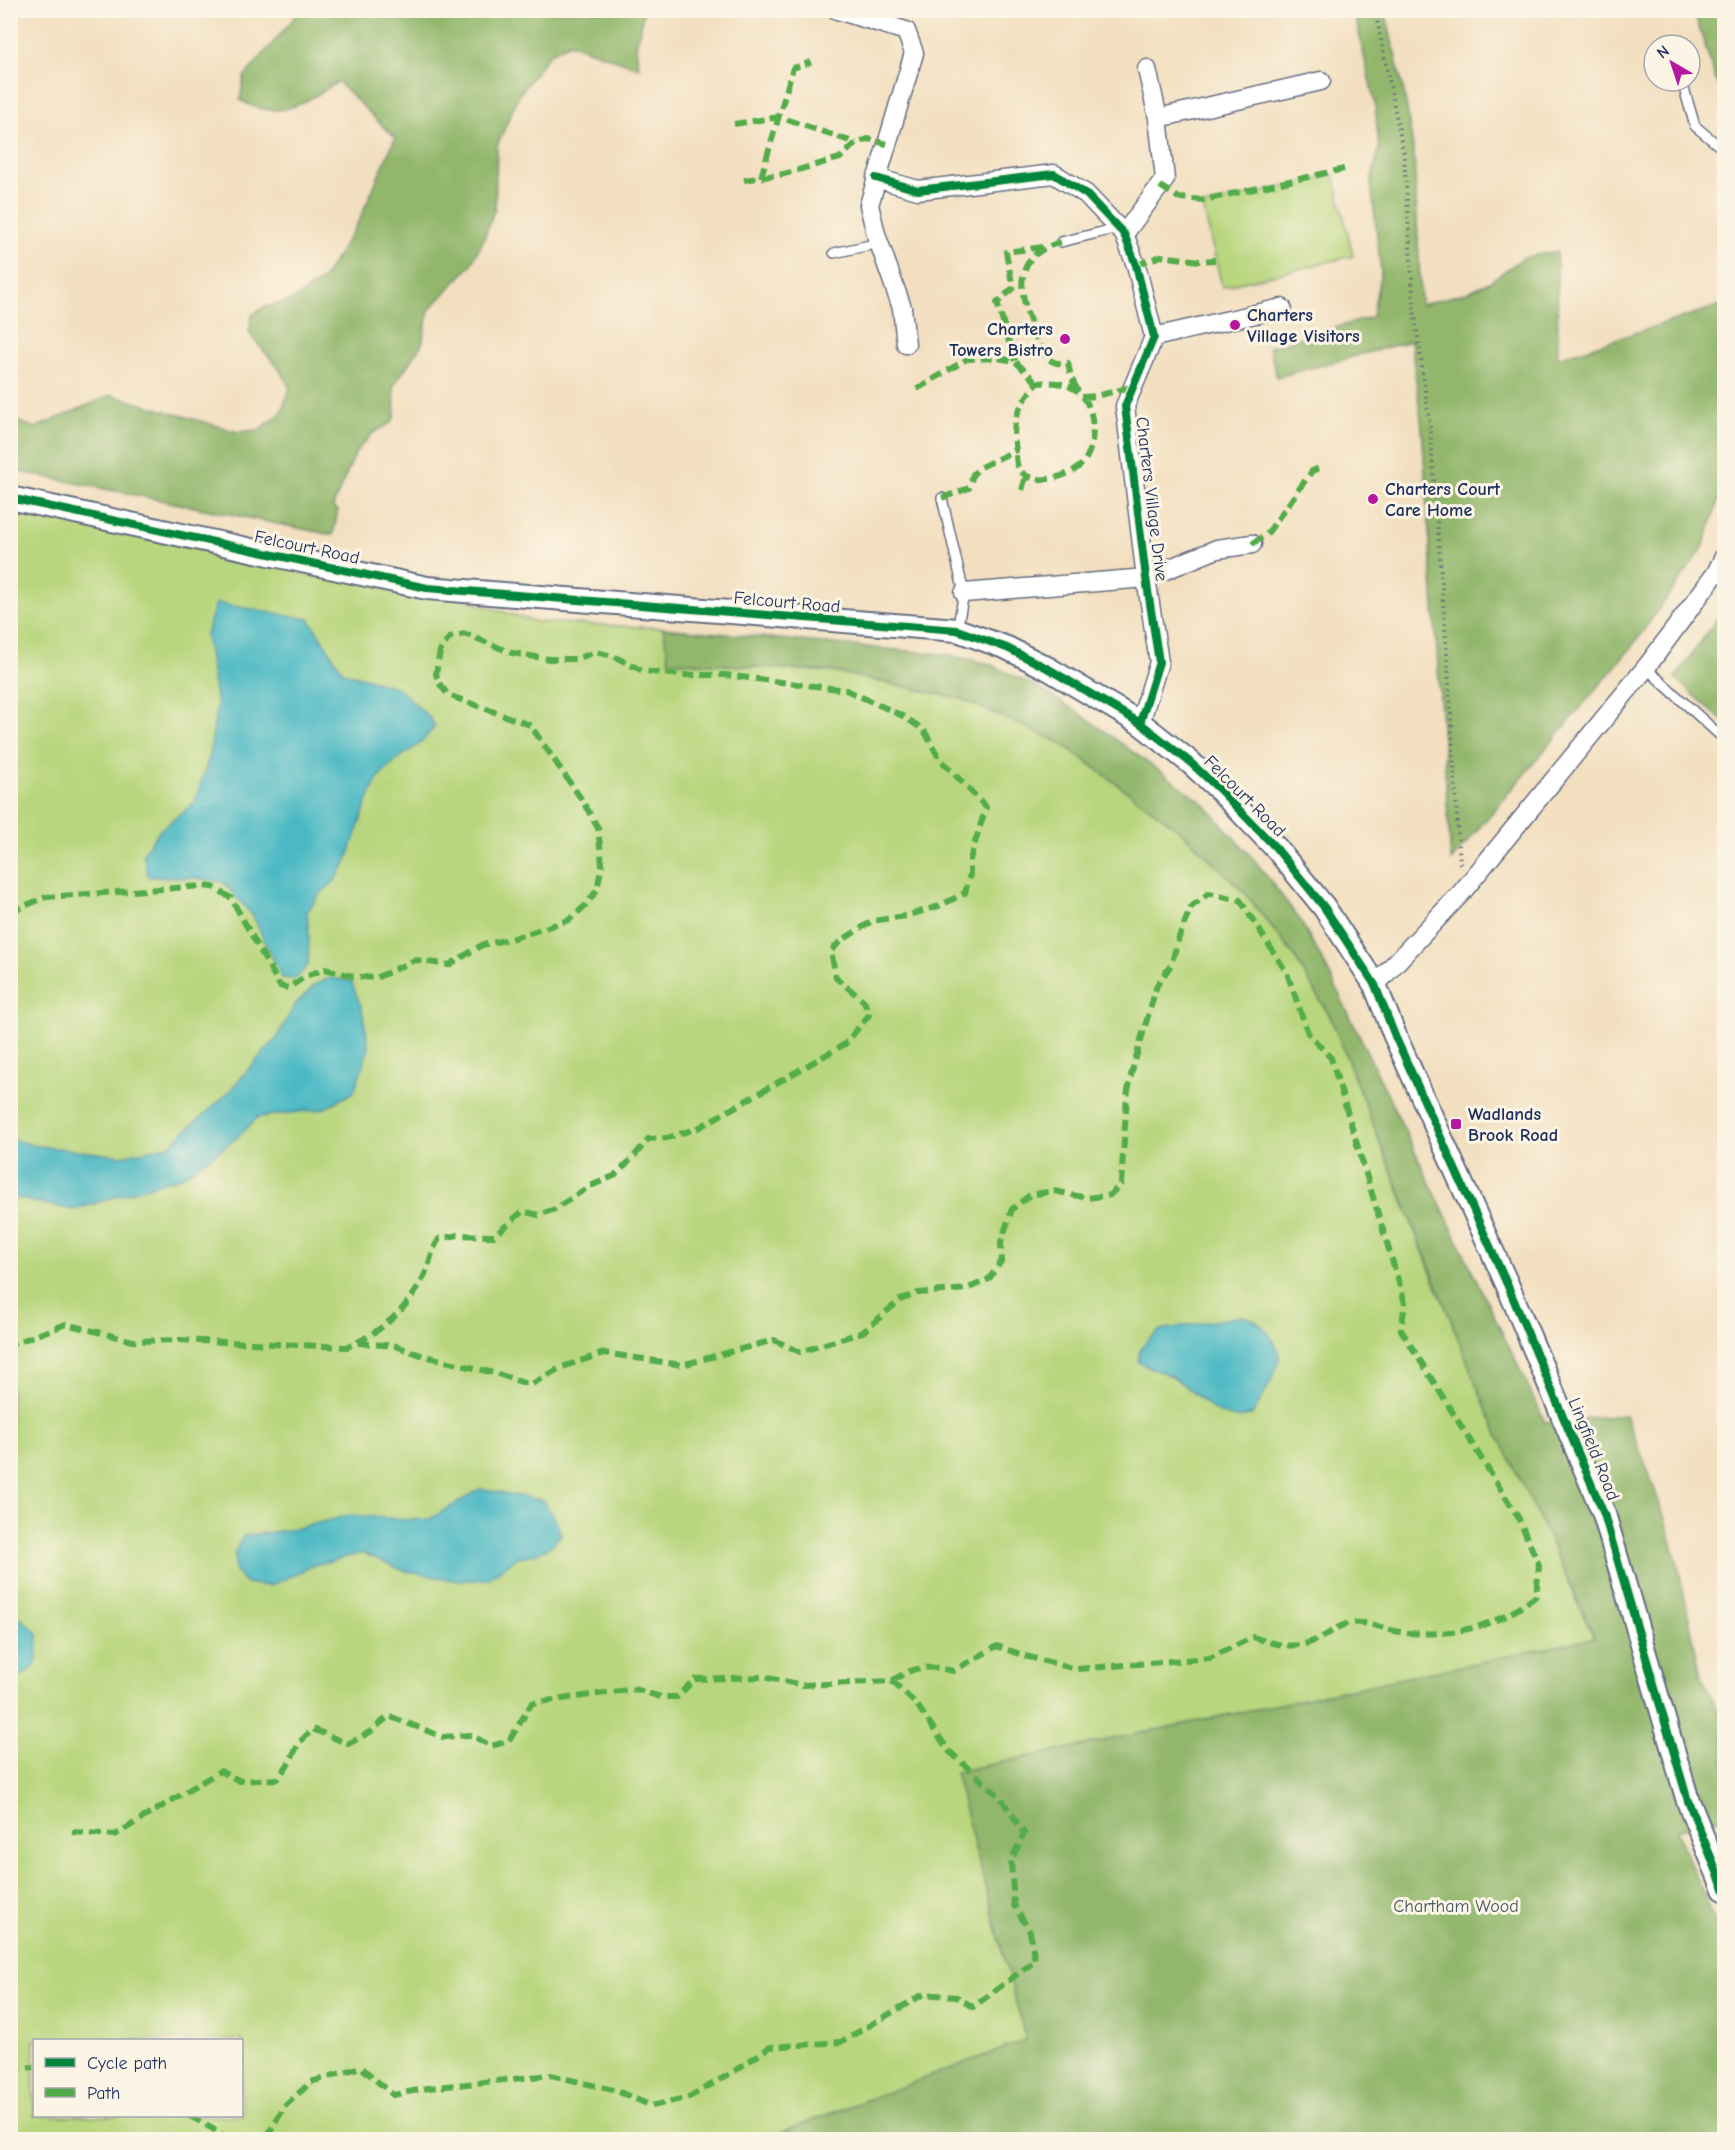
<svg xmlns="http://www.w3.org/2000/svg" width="1735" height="2150" font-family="'Comic Neue',sans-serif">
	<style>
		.green { fill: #b8d67d; stroke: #6a826e; stroke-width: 1.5; fill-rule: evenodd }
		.forest { fill: #92b76c; stroke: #567365; stroke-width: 1.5 }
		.water { fill: #4bb9c4; stroke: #337491; stroke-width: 1.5 }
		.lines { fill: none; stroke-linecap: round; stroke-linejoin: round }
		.service-casing { stroke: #666d80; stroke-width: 12 }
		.minor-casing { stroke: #666d80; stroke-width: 21 }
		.tertiary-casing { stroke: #666d80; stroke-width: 26 }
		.path { stroke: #666d80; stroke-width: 4; stroke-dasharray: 1.5 4.5; stroke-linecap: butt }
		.service { stroke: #fff; stroke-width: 9 }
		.minor { stroke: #fff; stroke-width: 18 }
		.tertiary { stroke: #fff; stroke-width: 22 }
		.quiet { stroke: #52ab49; stroke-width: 6; stroke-dasharray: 12 6; stroke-linecap: butt }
		.cycleway-casing { stroke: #fcf5e5; stroke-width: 11 }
		.cycleway { stroke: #00873e; stroke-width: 8 }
		.poi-dot { fill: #b5179e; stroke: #fcf5e5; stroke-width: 2 }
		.labels { text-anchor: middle; stroke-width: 6; stroke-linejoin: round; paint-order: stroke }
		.poi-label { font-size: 18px; font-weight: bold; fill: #1b2f5e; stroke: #fcf5e5; text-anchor: start }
		.street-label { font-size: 18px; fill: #1b2f5e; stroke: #fcf5e5 }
		.park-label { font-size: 18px; fill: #425966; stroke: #fcf5e5 }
	</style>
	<rect width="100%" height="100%" fill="#fcf5e5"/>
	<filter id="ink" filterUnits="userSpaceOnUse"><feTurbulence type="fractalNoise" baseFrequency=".0167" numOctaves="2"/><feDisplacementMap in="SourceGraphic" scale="12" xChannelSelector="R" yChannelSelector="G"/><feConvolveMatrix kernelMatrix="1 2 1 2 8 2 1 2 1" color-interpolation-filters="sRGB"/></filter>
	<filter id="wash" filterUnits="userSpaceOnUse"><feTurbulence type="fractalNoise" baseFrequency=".008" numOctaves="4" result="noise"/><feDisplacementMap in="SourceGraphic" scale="24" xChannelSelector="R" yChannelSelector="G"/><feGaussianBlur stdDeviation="1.35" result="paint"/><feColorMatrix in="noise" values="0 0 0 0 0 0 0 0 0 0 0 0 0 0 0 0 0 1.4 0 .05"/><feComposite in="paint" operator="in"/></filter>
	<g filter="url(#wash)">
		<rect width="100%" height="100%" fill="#f2dfbf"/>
		<path class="green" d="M 1334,175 L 1353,256 L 1222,287 L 1203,206 Z
			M 11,498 L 427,588 L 536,622 L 663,628 L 670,661 L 835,672 L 962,699 L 1062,743 L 1181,831 L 1245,893 L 1293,954 L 1331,1018 L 1439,1293 L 1594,1639 L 956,1772 L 1027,2040 L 763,2139 L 11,2140 ZM 34,2040 L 242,2040 L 242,2116 L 34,2116 Z"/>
		<path class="forest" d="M 300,11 L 644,11 L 636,47 L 639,68 L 569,43 L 549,54 L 519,95 L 497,146 L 495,208 L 483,241 L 470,266 L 429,310 L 422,344 L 394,385 L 395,416 L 391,423 L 373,433 L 356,452 L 334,503 L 333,508 L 338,510 L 333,535 L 11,470 L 11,419 L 35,428 L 111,395 L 238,432 L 259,430 L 281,413 L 290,389 C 281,365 264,354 249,333 L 252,315 L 264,307 L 291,301 L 323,279 L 359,221 L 395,138 L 338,82 C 304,102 280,123 240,100 L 244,77 Z
			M 1354,11 L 1385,11 L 1405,97 L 1414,154 L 1421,305 L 1468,292 L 1489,282 L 1523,258 L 1557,251 L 1558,358 L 1724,304 L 1724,483 L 1703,548 L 1630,649 L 1451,861 L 1422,428 L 1411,341 L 1277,377 L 1269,347 L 1372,317 L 1381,272 L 1371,182 L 1379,149 L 1375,105 Z
			M 1694,11 L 1724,11 L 1724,85 L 1718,87 Z
			M 1724,609 L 1724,722 L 1675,678 Z
			M 663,628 L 950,655 L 989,664 L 1037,687 L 1079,713 L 1201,801 L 1256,862 L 1300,920 L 1326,967 L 1545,1422 L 1625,1415 L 1647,1468 L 1665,1519 L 1677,1561 L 1701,1676 L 1724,1722 L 1724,1818 L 1676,1830 L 1724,1941 L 1724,2139 L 763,2139 L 1026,2040 L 955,1772 L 1594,1638 L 1569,1580 L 1488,1414 L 1331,1018 L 1293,954 L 1245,893 L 1181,831 L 1061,743 L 962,699 L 835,672 L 669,661 Z"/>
		<path class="water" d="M 216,603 L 309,619 L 343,672 L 398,688 L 430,718 L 435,726 L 421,743 L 395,761 L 378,778 L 367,802 L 346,863 L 334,882 L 320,894 L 307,912 L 309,939 L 308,965 L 296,979 L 282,978 L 253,916 L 223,882 L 195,878 L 148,877 L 143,853 L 160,830 L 195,802 L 210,754 L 217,704 L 206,634 Z
			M 330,978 L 351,981 L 362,1009 L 369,1048 L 354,1092 L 323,1109 L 258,1117 L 238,1137 L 183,1176 L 73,1210 L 11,1197 L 11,1139 L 32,1145 L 122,1156 L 168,1146 L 222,1099 L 276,1039 L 295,1005 L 316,984 Z
			M 1242,1316 C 1254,1318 1261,1324 1268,1333 C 1273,1340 1278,1346 1279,1354 C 1280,1371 1261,1399 1253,1414 C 1247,1416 1240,1419 1235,1418 C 1209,1414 1194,1389 1172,1377 C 1161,1370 1149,1369 1138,1362 L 1140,1350 L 1148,1340 L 1161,1330 Z
			M 480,1489 L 542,1500 L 555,1518 L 561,1535 L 551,1546 L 535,1554 L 518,1557 L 488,1579 L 458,1581 L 402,1570 L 363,1553 L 314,1565 L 270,1586 L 245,1583 L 235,1571 L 235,1552 L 243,1536 L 294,1529 L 350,1515 L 409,1520 L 430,1519 Z
			M 11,1618 L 20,1618 L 38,1633 C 38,1659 41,1673 11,1677 Z"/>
	</g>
	<g filter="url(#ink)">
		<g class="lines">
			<g class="service-casing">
				<path id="service" d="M 1683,85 L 1695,126 L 1724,150
					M 1061,242 L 1118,228
					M 834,253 L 879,243
					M 942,498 L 964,593 L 957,630
					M 1646,668 L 1724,739"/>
			</g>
			<g class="minor-casing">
				<path id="minor" d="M 837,10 L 906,31 L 914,53 L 869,205 L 876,234 L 902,308 L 906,344
					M 1158,118 L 1321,81
					M 876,178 L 918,190 L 1054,174 L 1086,194 L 1124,234 L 1136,265 L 1154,337 L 1125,406 L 1146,578 L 1159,662 L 1140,723
					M 1124,234 L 1165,179 L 1158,118 L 1147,69
					M 1154,337 L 1282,308
					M 964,593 L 1146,578 L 1217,549 L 1252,544
					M 1375,985 L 1462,892 L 1648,665 L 1716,573 L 1724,557"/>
			</g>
			<g class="tertiary-casing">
				<path id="tertiary" d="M 10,498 L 427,588 L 957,630 L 1007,648 L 1047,668 L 1140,723 L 1191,763 L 1219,789 L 1276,848 L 1324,907 L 1375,985 L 1395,1036 L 1507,1284 L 1604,1514 L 1688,1801 L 1724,1889"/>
			</g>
			<path class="path" d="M 1375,10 L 1404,155 L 1414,308 L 1430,427 L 1449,681 L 1460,865"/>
			<use href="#service" class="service"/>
			<use href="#minor" class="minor"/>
			<use href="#tertiary" class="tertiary"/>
			<path class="quiet" d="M 734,124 L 779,117 L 856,143
				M 761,177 L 793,68 L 811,62
				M 744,180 L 784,174 L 840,158 L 856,143 L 868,139 L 887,144
				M 1160,186 L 1179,198 L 1204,200 L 1344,169
				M 1061,242 C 1010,256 1019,293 1034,332 C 1038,342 1042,358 1054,362 C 1058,364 1064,363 1068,363 L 1071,377 L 1078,391
				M 1136,265 L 1161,256 L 1199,261 L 1215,260
				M 1015,361 L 997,303 L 1013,288 L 1006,252 L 1043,247
				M 917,389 L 967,359 L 997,358 L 1015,361 L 1037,383
				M 1082,397 L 1097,396 L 1134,386
				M 1022,490 L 1026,476
				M 942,498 L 969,488 L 973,474 L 981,467 L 1016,450 C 1010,421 1019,405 1037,383 C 1051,382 1064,382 1076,390 C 1097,403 1098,449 1081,465 C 1067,479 1025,489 1017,464 C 1016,460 1016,454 1016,450
				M 1252,544 L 1267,534 L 1312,471 L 1322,467
				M 10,912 L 46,897 L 203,886 L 213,887 L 231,898 L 280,986 L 288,988 L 306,976 L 325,969 L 352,976 L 376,978 L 415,960 L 449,965 L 482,945 L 514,938 L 569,920 L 586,905 L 597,890 L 602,864 L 598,828 L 582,800 L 530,725 L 448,695 L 439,683 L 436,674 L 440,651 L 450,637 L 466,634 L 512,653 L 549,659 L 576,659 L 595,652 L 613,656 L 643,671 L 681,675 L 725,675 L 846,690 L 903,716 L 924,730 L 939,758 L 986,807 L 970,859 L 970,874 L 965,893 L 939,906 L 906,916 L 872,921 L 841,941 L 831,951 L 836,978 L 864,1001 L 869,1015 L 845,1044 L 698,1128 L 667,1138 L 648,1139 L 632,1159 L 614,1176 L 588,1187 L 555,1209 L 538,1215 L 523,1211 L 494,1236 L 458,1235 L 439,1239 C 430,1253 431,1261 425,1274 C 410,1308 380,1333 347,1347 L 179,1340 L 133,1341 L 66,1324 L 10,1345
				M 358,1343 L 396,1346 L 421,1355 L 498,1374 L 530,1385 L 562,1367 L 604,1353 L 682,1365 L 774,1340 L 800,1352 L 863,1332 L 900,1300 L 918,1293 L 967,1289 L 989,1279 L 1002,1260 L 1001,1242 L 1012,1209 L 1030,1195 L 1054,1191 L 1087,1198 L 1110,1195 L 1121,1184 L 1127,1096 L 1132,1071 L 1157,985 L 1171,965 L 1179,937 L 1191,907 L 1209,893 L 1240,900 L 1287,973 L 1308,1033 L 1331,1058 L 1405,1303 L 1401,1330 L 1518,1517 L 1539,1565 L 1536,1596 C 1499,1627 1448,1638 1401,1632 C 1383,1630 1372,1621 1352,1623 C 1341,1624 1333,1631 1324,1636 C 1298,1651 1280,1646 1253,1637 L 1210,1658 L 1076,1669 L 1025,1656 L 997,1646 L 953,1671 C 928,1665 913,1666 892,1681
				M 72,1832 L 115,1835 L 220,1771 L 240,1781 L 277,1779 L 289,1763 L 299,1743 L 313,1729 L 348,1744 L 370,1732 L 389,1716 L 443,1737 L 471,1735 L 491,1746 L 509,1741 L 532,1703 L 635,1689 L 661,1697 L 677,1697 L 695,1679 L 763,1677 L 803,1685 L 892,1681 L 917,1705 L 949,1751 L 1001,1798 L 1024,1833 L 1011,1861 L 1014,1905 L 1030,1932 L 1035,1961 L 973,2007 L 957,1997 L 924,1994 L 841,2042 L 770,2047 L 730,2074 L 689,2097 L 652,2106 L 617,2091 L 551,2075 L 428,2088 L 393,2095 L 361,2067 L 311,2082 L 285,2106 L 265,2140
				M 10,2069 L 34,2067
				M 190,2116 L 232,2140"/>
			<g class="cycleway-casing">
				<path id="cycleway" d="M 876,178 L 918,190 L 1054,174 L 1086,194 L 1124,234 L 1136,265 L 1154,337 L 1125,406 L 1146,578 L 1159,662 L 1140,723
					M 10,498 L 427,588 L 957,630 L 1007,648 L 1047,668 L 1140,723 L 1191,763 L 1219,789 L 1276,848 L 1324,907 L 1375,985 L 1395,1036 L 1507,1284 L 1604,1514 L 1688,1801 L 1724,1889"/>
			</g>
			<use href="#cycleway" class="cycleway"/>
		</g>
	</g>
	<g class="poi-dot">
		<circle cx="1235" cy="325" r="6"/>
		<circle cx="1065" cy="339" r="6"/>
		<circle cx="1373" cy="499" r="6"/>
		<rect x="1450" y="1118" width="12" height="12" rx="3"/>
	</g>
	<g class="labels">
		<g class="poi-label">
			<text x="1247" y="321">Charters<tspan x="1247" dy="21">Village Visitors</tspan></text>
			<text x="1053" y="335" text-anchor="end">Charters<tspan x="1053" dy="21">Towers Bistro</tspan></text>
			<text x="1385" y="495">Charters Court<tspan x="1385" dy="21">Care Home</tspan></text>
			<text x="1468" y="1120">Wadlands<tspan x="1468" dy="21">Brook Road</tspan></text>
		</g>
		<g class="street-label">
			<text transform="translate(1152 499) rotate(83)" y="6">Charters Village Drive</text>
			<text transform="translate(307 547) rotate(12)" y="6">Felcourt Road</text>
			<text transform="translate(787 602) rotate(5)" y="6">Felcourt Road</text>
			<text transform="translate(1245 796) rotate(45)" y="6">Felcourt Road</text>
			<text transform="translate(1594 1449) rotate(68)" y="6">Lingfield Road</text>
		</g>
		<g class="park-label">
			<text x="1456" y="1912">Chartham Wood</text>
		</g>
	</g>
	<rect width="1735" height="2150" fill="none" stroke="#fcf5e5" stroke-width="36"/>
	<rect x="33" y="2039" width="210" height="78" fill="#fcf5e5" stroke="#a2a6af" stroke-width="1.5"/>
	<rect x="45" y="2058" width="30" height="9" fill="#00873e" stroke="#a2a6af" stroke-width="1.5"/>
	<text x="87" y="2069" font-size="18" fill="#1b2f5e">Cycle path</text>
	<rect x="45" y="2088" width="30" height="9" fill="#52ab49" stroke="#a2a6af" stroke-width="1.5"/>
	<text x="87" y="2099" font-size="18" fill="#1b2f5e">Path</text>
	<g transform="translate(1672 63) rotate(321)"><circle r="28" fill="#fcf5e5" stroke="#a2a6af" stroke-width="1.5"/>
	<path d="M0-4.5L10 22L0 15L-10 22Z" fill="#b5179e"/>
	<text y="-9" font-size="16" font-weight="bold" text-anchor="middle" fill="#1b2f5e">N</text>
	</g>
</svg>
